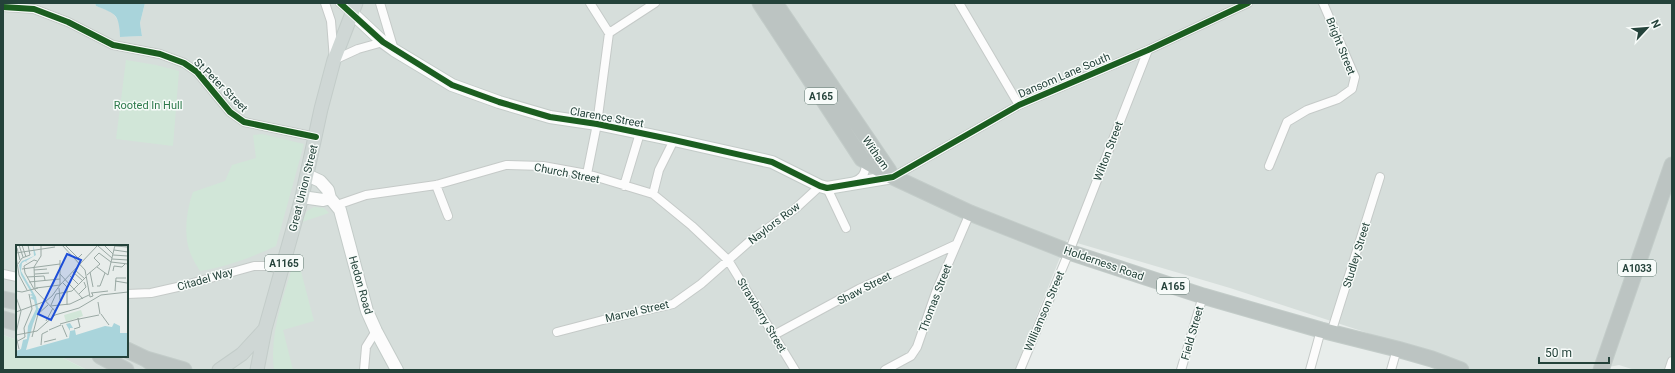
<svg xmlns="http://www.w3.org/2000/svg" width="1675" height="373" font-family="Roboto,sans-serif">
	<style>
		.built { fill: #d6dedb }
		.green { fill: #d1e6d8 }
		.water { fill: #a9d4db }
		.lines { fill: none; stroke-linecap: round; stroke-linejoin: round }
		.street-casing { stroke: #c5cac8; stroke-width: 10 }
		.secondary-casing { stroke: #c3cbc8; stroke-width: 14 }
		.primary-casing { stroke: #c3ccc9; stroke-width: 15 }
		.highway-casing { stroke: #c3ccc9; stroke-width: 17 }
		.street { stroke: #fcfcfc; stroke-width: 8 }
		.secondary { stroke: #fcfcfc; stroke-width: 12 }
		.primary { stroke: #cfd7d5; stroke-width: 13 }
		.highway { stroke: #bcc4c2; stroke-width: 15 }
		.cycleway-casing { stroke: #f7fbf9; stroke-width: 8 }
		.cycleway { stroke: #1b5e20; stroke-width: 6 }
		.labels { text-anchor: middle; stroke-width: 3; stroke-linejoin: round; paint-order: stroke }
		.shield { fill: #f7fbf9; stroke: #637a73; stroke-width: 1 }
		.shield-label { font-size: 10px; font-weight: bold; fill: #24423a }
		.street-label { font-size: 11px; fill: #24423a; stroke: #f7fbf9 }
		.park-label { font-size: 11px; fill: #2d7a4b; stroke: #f7fbf9 }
		.inset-road { fill: none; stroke: #9aa9a4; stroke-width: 1 }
		.view { fill: #1d4ed8; fill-opacity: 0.15; stroke: #1d4ed8; stroke-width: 2 }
		.inset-edge { fill: none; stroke: #24423a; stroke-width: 2 }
	</style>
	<rect width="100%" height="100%" fill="#e8edeb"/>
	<path class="built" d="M 3,3 L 95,3 L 96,6 L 112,12 L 119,22 L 120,37 L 142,36 L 140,23 L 145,3 L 1672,3 L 1672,353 L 1664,370 L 1635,370 L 1619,365 L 1594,370 L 1473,370 L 1392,341 L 1230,288 L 1067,240 L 1015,370 L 87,370 L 59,356 L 127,356 L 127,246 L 17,246 L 17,340 L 3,335 Z"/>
	<path class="green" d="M 126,60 L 156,65 L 179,71 L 173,146 L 116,139 Z
		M 262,134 L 304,144 L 276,246 C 252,257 227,267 200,271 C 196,265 192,258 190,252 C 183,235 187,208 193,192 L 225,181 L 232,165 L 256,158 L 253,135 Z
		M 314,207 L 324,208 L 329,213 L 302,222 L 307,211 Z
		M 298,260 L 314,321 L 283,330 L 293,370 L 274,370 C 269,333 284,296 294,261 Z
		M 3,335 L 17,340 L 17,356 L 59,356 L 87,370 L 3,370 Z"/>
	<path class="water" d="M 95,3 L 145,3 L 140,23 L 142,36 L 120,37 C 119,15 117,14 96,6 Z"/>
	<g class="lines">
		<g class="street-casing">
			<path id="street" d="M 325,3 L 331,21 L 334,60 L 358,49 L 383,42
				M 340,3 L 352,13
				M 380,3 L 394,50
				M 590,3 L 609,33
				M 959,3 L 1019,105
				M 3,7 L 34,9 L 68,22 L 113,45 L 160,54 L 184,63 L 197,72 L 230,112 L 244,122 L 316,137
				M 609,33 L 655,3
				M 1269,166 L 1287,122 L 1307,110 L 1338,99 L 1352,89 L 1355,77 L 1323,3
				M 587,174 L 597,124 L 609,33
				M 893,177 L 1019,105 L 1148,50 L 1248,3
				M 855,181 C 862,178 864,175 866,167 L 863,161
				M 436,185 L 448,216
				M 624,186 L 640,133
				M 827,188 L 846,228
				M 653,194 L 659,170 L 674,140
				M 337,205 L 366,195 L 436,185 L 506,165 L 543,166 L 587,174 L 653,194 L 692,226 L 728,260 L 795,370
				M 3,274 L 17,277
				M 127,294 L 151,293 L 182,286 L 254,266 L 268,266 L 281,270
				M 557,332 L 603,320 L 673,304 L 701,284 L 751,240 L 795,209 L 820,186
				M 1331,333 L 1380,177
				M 774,335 L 859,289 L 955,245
				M 364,370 L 366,347 L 376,331
				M 885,370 L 911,356 L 917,347 L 936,292 L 970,213
				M 1020,370 L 1069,252 L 1148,50
				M 1181,370 L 1203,296
				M 1310,370 L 1321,330
				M 1391,370 L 1397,349
				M 1669,370 L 1672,361"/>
		</g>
		<g class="secondary-casing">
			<path id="secondary" d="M 352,13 L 383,42 L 394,50 L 452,85 L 499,102 L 550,117 L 597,124 L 674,140 L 772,162 L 820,186 L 827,188 L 893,177
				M 307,175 L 320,181 L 328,190 L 330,198 L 340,210 L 367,311 L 376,331 L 397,370
				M 302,197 L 323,200 L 330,198"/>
		</g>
		<g class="primary-casing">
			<path id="primary" d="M 219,370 L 242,354 L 265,329
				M 257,370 L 265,329 L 302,197 L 321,109 L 334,60 L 356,3"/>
		</g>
		<g class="highway-casing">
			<path id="highway" d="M 760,3 L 862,159 L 893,177 L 970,213 L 1069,252 L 1203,296 L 1321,330 L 1397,349 L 1432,359 L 1461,370
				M 775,3 L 889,171
				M 3,299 L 17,302
				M 3,319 L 17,323
				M 127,350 L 146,359 L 154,365
				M 100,356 L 126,370
				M 146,359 L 184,370
				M 1601,370 L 1672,165"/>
		</g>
		<use href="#street" class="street"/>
		<use href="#secondary" class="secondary"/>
		<use href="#primary" class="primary"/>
		<use href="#highway" class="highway"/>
		<g class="cycleway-casing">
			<path id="cycleway" d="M 340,3 L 383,42 L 452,85 L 499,102 L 550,117 L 597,124 L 674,140 L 772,162 L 820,186 L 827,188 L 893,177 L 1019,105 L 1148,50 L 1248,3
				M 3,7 L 34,9 L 68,22 L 113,45 L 160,54 L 184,63 L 197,72 L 230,112 L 244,122 L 316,137"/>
		</g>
		<use href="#cycleway" class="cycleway"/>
	</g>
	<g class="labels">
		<g class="shield">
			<rect x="805" y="88" width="32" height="16" rx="3"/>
			<rect x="265" y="255" width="38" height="16" rx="3"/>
			<rect x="1618" y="260" width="38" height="16" rx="3"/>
			<rect x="1157" y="278" width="32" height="16" rx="3"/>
		</g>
		<g class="shield-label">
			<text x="821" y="100">A165</text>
			<text x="284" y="267">A1165</text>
			<text x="1637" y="272">A1033</text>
			<text x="1173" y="290">A165</text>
		</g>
		<g class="street-label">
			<text transform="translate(1341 46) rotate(68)" y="4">Bright Street</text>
			<text transform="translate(1064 75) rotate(-23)" y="4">Dansom Lane South</text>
			<text transform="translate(221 85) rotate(45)" y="4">St Peter Street</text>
			<text transform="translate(607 117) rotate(10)" y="4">Clarence Street</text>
			<text transform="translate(1108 151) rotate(-69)" y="4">Wilton Street</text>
			<text transform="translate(876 153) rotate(55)" y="4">Witham</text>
			<text transform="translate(567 173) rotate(11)" y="4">Church Street</text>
			<text transform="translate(303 188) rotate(-76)" y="4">Great Union Street</text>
			<text transform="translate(774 223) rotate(-37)" y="4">Naylors Row</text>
			<text transform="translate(1356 255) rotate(-73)" y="4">Studley Street</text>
			<text transform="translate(1104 263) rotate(19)" y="4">Holderness Road</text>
			<text transform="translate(205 279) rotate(-16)" y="4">Citadel Way</text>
			<text transform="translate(361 285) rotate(74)" y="4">Hedon Road</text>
			<text transform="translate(864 288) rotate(-27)" y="4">Shaw Street</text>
			<text transform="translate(935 298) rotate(-69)" y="4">Thomas Street</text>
			<text transform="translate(637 311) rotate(-13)" y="4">Marvel Street</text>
			<text transform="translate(1044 311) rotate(-67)" y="4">Williamson Street</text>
			<text transform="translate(762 315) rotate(59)" y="4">Strawberry Street</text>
			<text transform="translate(1192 333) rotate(-74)" y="4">Field Street</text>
		</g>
		<g class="park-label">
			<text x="148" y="109">Rooted In Hull</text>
		</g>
	</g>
	<g transform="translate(16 245)">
		<rect width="112" height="112" fill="#e8edeb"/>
		<path d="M 65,65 L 67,71 L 50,77 L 48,70 Z" fill="#d1e6d8"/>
		<path d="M 17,0 L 20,10 L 10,16 L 11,18 L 9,16 L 6,18 L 5,26 L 20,52 L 22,63 L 26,64 L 22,66 L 17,79 L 10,105 L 53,93 L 54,86 L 50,79 L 54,78 L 57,83 L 54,83 L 54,86 L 59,85 L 60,90 L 89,81 L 96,82 L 98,78 L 104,81 L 104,88 L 112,88 L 112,112 L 0,112 L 0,106 L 5,104 L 7,95 L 11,94 L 12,81 L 20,64 L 18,55 L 14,53 L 17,51 L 13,50 L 16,49 L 5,30 L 3,20 L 6,16 L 18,11 Z" fill="#a9d4db"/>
		<path class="inset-road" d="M 3,0 L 7,12M 6,0 L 10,12M 25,0 L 25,11 L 18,22 L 19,45 L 40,67M 46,0 L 69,25 L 74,52 L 77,51 L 76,48M 49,0 L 62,13 L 66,9M 88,0 L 97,9M 82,1 L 96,13M 99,1 L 112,2M 1,3 L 4,15M 98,5 L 112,7M 0,8 L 39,2M 97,10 L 112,11M 0,11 L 3,30 L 11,45M 96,14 L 112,15M 95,17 L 112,19M 2,19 L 6,13 L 14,10 L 12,0M 81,22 L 92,30 L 99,0M 6,24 L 44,19M 18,25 L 31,24M 59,25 L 69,34M 97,26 L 98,21 L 106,22 L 109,19M 57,27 L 67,36M 74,27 L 77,42M 19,29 L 33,28M 44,29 L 67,54M 71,30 L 84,19 L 78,13 L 83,8 L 95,17M 54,31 L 63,40M 11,32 L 28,31 L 29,35M 99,36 L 111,38M 13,37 L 44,34M 47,38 L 51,42 L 51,60M 81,41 L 84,41 L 89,28M 20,43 L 44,40 L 82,0M 43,43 L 44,55M 18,44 L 9,28 L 8,21 L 18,15 L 21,16M 0,46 L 6,47 L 22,43M 99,46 L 100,33 L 110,33M 75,48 L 92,46M 63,49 L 70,42 L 68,37M 0,52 L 5,66 L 0,88M 82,57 L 84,69M 35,60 L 40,49 L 56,46 L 70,32M 34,61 L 54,59 L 73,50M 0,67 L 30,56 L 36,51 L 44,40 L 44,15M 85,69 L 93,80M 63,74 L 83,70M 30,76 L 37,63M 44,79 L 62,74M 46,80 L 51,92M 58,84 L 64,82 L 62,74 L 62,73 L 63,75M 33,85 L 45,80M 0,90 L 21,86 L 39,70 L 63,63 L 85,50 L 112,47M 0,91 L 3,104M 16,92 L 22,69 L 32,60M 0,97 L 9,92 L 8,83 L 16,64 L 13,49M 28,97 L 40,94M 25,100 L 26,89 L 32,86"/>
		<path class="view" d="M 51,9 L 65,15 L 35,75 L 22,69 Z"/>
		<rect width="112" height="112" class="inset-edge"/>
	</g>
	<rect width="1675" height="373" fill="none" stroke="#24423a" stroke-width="8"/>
	<g transform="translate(1647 28) rotate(64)" stroke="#f7fbf9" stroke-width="3" paint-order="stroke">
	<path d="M0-3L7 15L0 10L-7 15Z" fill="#24423a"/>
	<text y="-6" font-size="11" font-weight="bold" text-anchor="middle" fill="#24423a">N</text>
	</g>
	<path d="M1539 357v6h70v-6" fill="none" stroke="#24423a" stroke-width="2"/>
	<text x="1545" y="357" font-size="12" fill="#24423a" stroke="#f7fbf9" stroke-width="3" paint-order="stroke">50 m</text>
</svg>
